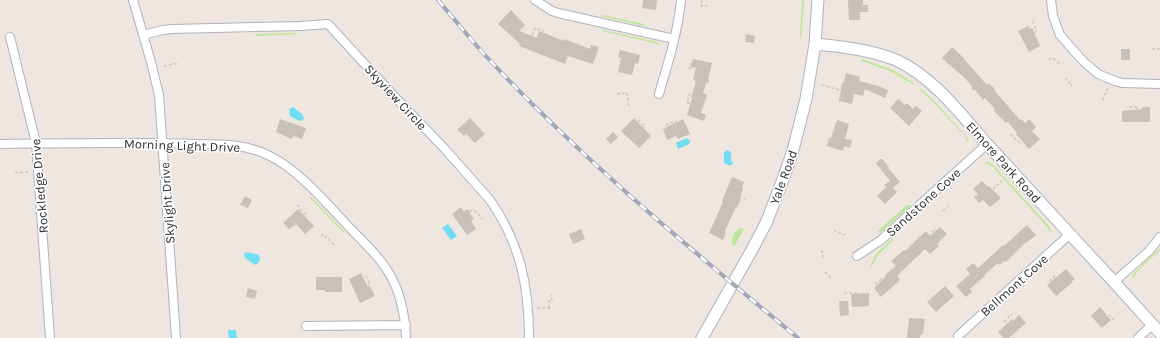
<svg xmlns="http://www.w3.org/2000/svg" width="1160" height="338" font-family="Karla,sans-serif">
	<style>
		.green { fill: #bce69a }
		.water { fill: #70def2 }
		.building { fill: #c7c1ba }
		.lines { fill: none; stroke-linecap: round; stroke-linejoin: round }
		.street-casing { stroke: #afb3bd; stroke-width: 10 }
		.secondary-casing { stroke: #afb3bd; stroke-width: 13 }
		.path { stroke: #c8c8c8; stroke-width: 1.5; stroke-dasharray: 3 2; stroke-linecap: butt }
		.street { stroke: #fff; stroke-width: 8 }
		.secondary { stroke: #fff; stroke-width: 11 }
		.rail-casing { stroke: #a1a7b7; stroke-width: 4 }
		.rail { stroke: #fff; stroke-width: 2.5; stroke-dasharray: 8; stroke-linecap: butt }
		.labels { text-anchor: middle; stroke-width: 3; stroke-linejoin: round; paint-order: stroke }
		.street-label { font-size: 13px; fill: #2d2d2d; stroke: #fff }
	</style>
	<rect width="100%" height="100%" fill="#eee6df"/>
	<path class="green" d="M 802,0 L 804,0 L 801,38 L 800,38 Z
		M 602,15 L 644,24 L 644,26 L 601,16 Z
		M 603,30 L 653,41 L 657,42 L 660,46 L 659,46 L 656,44 L 650,42 L 602,31 Z
		M 297,33 L 297,34 L 256,36 L 256,34 Z
		M 862,59 L 893,70 L 914,83 L 913,84 L 888,70 L 861,61 Z
		M 920,88 L 934,101 L 967,137 L 969,141 L 967,141 L 966,137 L 932,101 L 919,89 Z
		M 986,161 L 993,165 L 1049,226 L 1052,233 L 1051,233 L 1048,228 L 992,166 L 986,163 Z
		M 311,197 L 344,231 L 343,232 L 310,198 Z
		M 908,204 L 910,206 L 880,233 L 878,231 Z
		M 740,228 L 744,229 L 734,247 C 729,241 733,232 740,228 Z
		M 893,238 L 894,239 L 878,255 L 871,268 L 870,267 L 876,254 Z
		M 1160,248 L 1160,250 C 1153,258 1137,269 1134,278 L 1132,278 L 1134,273 Z"/>
	<path class="water" d="M 293,107 L 302,114 L 304,118 L 303,120 L 299,121 L 290,116 L 289,109 Z
		M 687,138 L 688,140 L 689,139 L 690,141 L 689,144 L 678,149 L 676,143 Z
		M 727,150 L 731,152 L 731,161 L 733,162 L 732,165 L 728,165 L 724,163 L 724,153 Z
		M 448,224 L 457,236 L 451,240 L 442,228 Z
		M 246,252 L 259,255 L 260,259 L 259,262 L 255,265 L 245,258 L 244,254 Z
		M 228,330 L 236,330 L 237,338 L 229,338 Z"/>
	<path class="building" d="M 643,0 L 657,0 L 656,10 L 642,8 Z
		M 848,0 L 863,0 L 863,5 L 868,5 L 868,12 L 860,12 L 860,20 L 849,20 Z
		M 511,10 L 525,25 L 519,31 L 537,38 L 539,31 L 564,41 L 564,39 L 590,49 L 591,45 L 599,47 L 593,64 L 568,56 L 565,64 L 519,46 L 520,44 L 498,24 Z
		M 1028,26 L 1030,29 L 1032,28 L 1040,46 L 1029,52 L 1018,31 Z
		M 746,34 L 755,36 L 754,43 L 745,42 Z
		M 952,47 L 965,59 L 964,59 L 987,85 L 989,83 L 995,89 L 994,90 L 1020,120 L 1021,119 L 1025,123 L 1029,119 L 1036,127 L 1032,131 L 1040,139 L 1029,149 L 1016,134 L 1017,133 L 1008,122 L 1006,123 L 994,111 L 995,109 L 985,98 L 983,100 L 975,90 L 972,90 L 972,86 L 962,75 L 961,75 L 942,58 Z
		M 1121,49 L 1130,49 L 1130,60 L 1121,60 Z
		M 620,50 L 640,55 L 638,64 L 635,63 L 632,75 L 618,72 L 621,58 L 618,57 Z
		M 693,59 L 712,63 L 708,79 L 709,82 L 706,83 L 703,93 L 707,95 L 701,113 L 706,115 L 704,121 L 687,115 L 692,98 L 691,97 L 696,81 L 693,80 L 696,68 L 691,67 Z
		M 846,73 L 860,77 L 859,81 L 878,86 L 888,90 L 885,98 L 865,89 L 863,96 L 854,94 L 852,104 L 839,101 L 842,83 L 844,82 Z
		M 898,99 L 905,105 L 907,103 L 913,109 L 916,106 L 922,111 L 909,126 L 890,108 Z
		M 1142,107 L 1150,107 L 1150,122 L 1122,122 L 1122,111 L 1142,109 Z
		M 470,118 L 485,134 L 475,143 L 466,134 L 464,136 L 457,130 Z
		M 634,118 L 651,136 L 639,148 L 621,131 Z
		M 280,119 L 306,128 L 302,139 L 293,136 L 292,139 L 276,132 Z
		M 683,119 L 690,134 L 678,139 L 676,136 L 667,140 L 663,129 Z
		M 837,120 L 849,124 L 845,139 L 852,140 L 850,148 L 844,146 L 843,151 L 827,146 L 829,138 L 831,138 Z
		M 613,132 L 618,137 L 611,144 L 606,139 Z
		M 880,159 L 882,159 L 889,167 L 888,168 L 900,182 L 893,188 L 897,192 L 885,204 L 877,196 L 886,187 L 884,185 L 890,181 L 876,163 Z
		M 732,177 L 744,182 L 742,188 L 743,189 L 740,198 L 741,199 L 737,208 L 736,207 L 729,222 L 725,231 L 726,232 L 723,240 L 709,233 L 723,202 L 722,201 Z
		M 982,181 L 988,187 L 989,186 L 1001,198 L 990,207 L 983,200 L 979,203 L 974,197 L 978,194 L 973,189 Z
		M 245,196 L 252,200 L 248,208 L 240,205 Z
		M 461,207 L 464,212 L 467,209 L 474,219 L 471,221 L 476,229 L 467,235 L 452,214 Z
		M 298,209 L 314,226 L 305,234 L 296,224 L 289,229 L 283,223 Z
		M 1027,225 L 1036,235 L 1026,243 L 1025,243 L 1006,262 L 1004,261 L 1000,265 L 998,263 L 984,275 L 985,276 L 970,289 L 972,292 L 966,297 L 956,286 L 970,274 L 966,269 L 973,263 L 978,268 L 1003,245 L 1004,246 Z
		M 940,227 L 947,234 L 937,244 L 939,246 L 930,254 L 925,249 L 897,276 L 900,280 L 881,297 L 874,288 L 886,276 L 885,275 L 896,266 L 891,261 L 904,250 L 905,251 L 926,231 L 930,236 Z
		M 581,229 L 585,239 L 573,244 L 569,234 Z
		M 1066,269 L 1075,279 L 1071,282 L 1072,283 L 1056,296 L 1047,285 Z
		M 361,273 L 368,287 L 370,286 L 375,296 L 360,303 L 349,279 Z
		M 316,277 L 342,277 L 342,292 L 325,292 L 325,290 L 316,290 Z
		M 945,286 L 954,296 L 936,312 L 927,302 Z
		M 248,288 L 257,291 L 255,299 L 246,297 Z
		M 869,293 L 869,306 L 852,307 L 851,294 Z
		M 839,301 L 848,301 L 849,315 L 840,316 Z
		M 1100,307 L 1111,320 L 1102,328 L 1091,316 Z
		M 1019,315 L 1026,323 L 1009,338 L 1003,338 L 998,332 L 1012,319 L 1013,321 Z
		M 909,318 L 925,319 L 923,334 L 921,334 L 920,338 L 907,338 Z"/>
	<g class="lines">
		<g class="street-casing">
			<path id="street" d="M 133,0 L 151,62 L 159,95 L 176,338
				M 535,0 L 552,11 L 558,13 L 674,39
				M 1051,0 L 1053,16 L 1060,35 L 1083,61 L 1098,74 L 1115,81 L 1122,83 L 1160,84
				M 143,35 L 163,30 L 172,29 L 300,26 L 328,24 L 394,96 L 444,148 L 490,200 C 520,243 529,286 529,338
				M 10,37 L 36,143 L 50,338
				M 659,94 C 668,63 678,32 681,0
				M 0,144 C 47,143 95,143 142,143 C 160,143 178,143 196,144 C 222,144 247,144 270,156 C 299,170 328,205 351,229 C 362,241 376,253 385,267 C 400,288 405,313 406,338
				M 857,256 L 881,240 L 987,144
				M 1114,282 L 1149,251 L 1160,237
				M 306,326 L 406,325
				M 958,336 L 1070,234
				M 1138,338 L 1152,325"/>
		</g>
		<g class="secondary-casing">
			<path id="secondary" d="M 815,44 C 839,46 874,51 896,60 C 933,77 961,114 987,144 L 1114,282 L 1160,333
				M 702,338 L 753,248 L 767,221 L 785,174 L 793,150 L 806,99 L 815,44 L 818,0"/>
		</g>
		<path class="path" d="M 702,0 L 701,6 L 707,6
			M 1033,21 L 1036,30 L 1035,34
			M 532,35 L 535,28 L 544,31
			M 1152,49 L 1160,49
			M 1049,60 L 1051,58 L 1054,59 L 1061,65
			M 691,63 L 689,68 L 694,69
			M 164,66 L 178,63
			M 1065,78 L 1072,85 L 1071,86
			M 822,85 L 840,90
			M 617,94 L 627,93 L 629,108
			M 1103,100 L 1108,87
			M 690,103 L 687,103 L 690,93
			M 1129,107 L 1138,107 L 1138,109
			M 638,120 L 645,126 L 641,130
			M 666,125 L 676,121 L 676,122
			M 1010,134 L 1019,142 L 1021,140
			M 15,173 L 28,172
			M 993,189 L 1003,180
			M 739,196 L 746,199
			M 297,205 L 307,216 L 307,217
			M 469,211 C 475,209 479,214 482,219
			M 943,211 L 950,204
			M 834,230 L 843,235 L 846,234
			M 321,236 L 323,234 L 335,246
			M 933,236 L 931,233 L 936,228
			M 821,251 L 822,251 L 824,260
			M 825,272 L 831,278 L 831,279
			M 366,276 L 370,285 L 368,286
			M 1049,281 L 1055,276 L 1056,276
			M 875,284 L 882,278 L 882,279
			M 844,293 L 857,293
			M 537,308 L 551,308
			M 549,308 L 549,300 L 552,300 L 551,295
			M 1109,316 L 1110,315 L 1114,321
			M 1004,322 L 1012,314"/>
		<use href="#street" class="street"/>
		<use href="#secondary" class="secondary"/>
		<g class="rail-casing">
			<path id="rail" d="M 438,0 C 453,18 468,36 483,53 C 579,157 689,248 798,338"/>
		</g>
		<use href="#rail" class="rail"/>
	</g>
	<g class="labels">
		<g class="street-label">
			<text transform="translate(396 97) rotate(47)" y="5">Skyview Circle</text>
			<text transform="translate(182 145) rotate(2)" y="5">Morning Light Drive</text>
			<text transform="translate(1004 162) rotate(48)" y="5">Elmore Park Road</text>
			<text transform="translate(783 177) rotate(-70)" y="5">Yale Road</text>
			<text transform="translate(39 186) rotate(-95)" y="5">Rockledge Drive</text>
			<text transform="translate(923 202) rotate(-42)" y="5">Sandstone Cove</text>
			<text transform="translate(167 203) rotate(-94)" y="5">Skylight Drive</text>
			<text transform="translate(1014 285) rotate(-42)" y="5">Bellmont Cove</text>
		</g>
	</g>
</svg>
